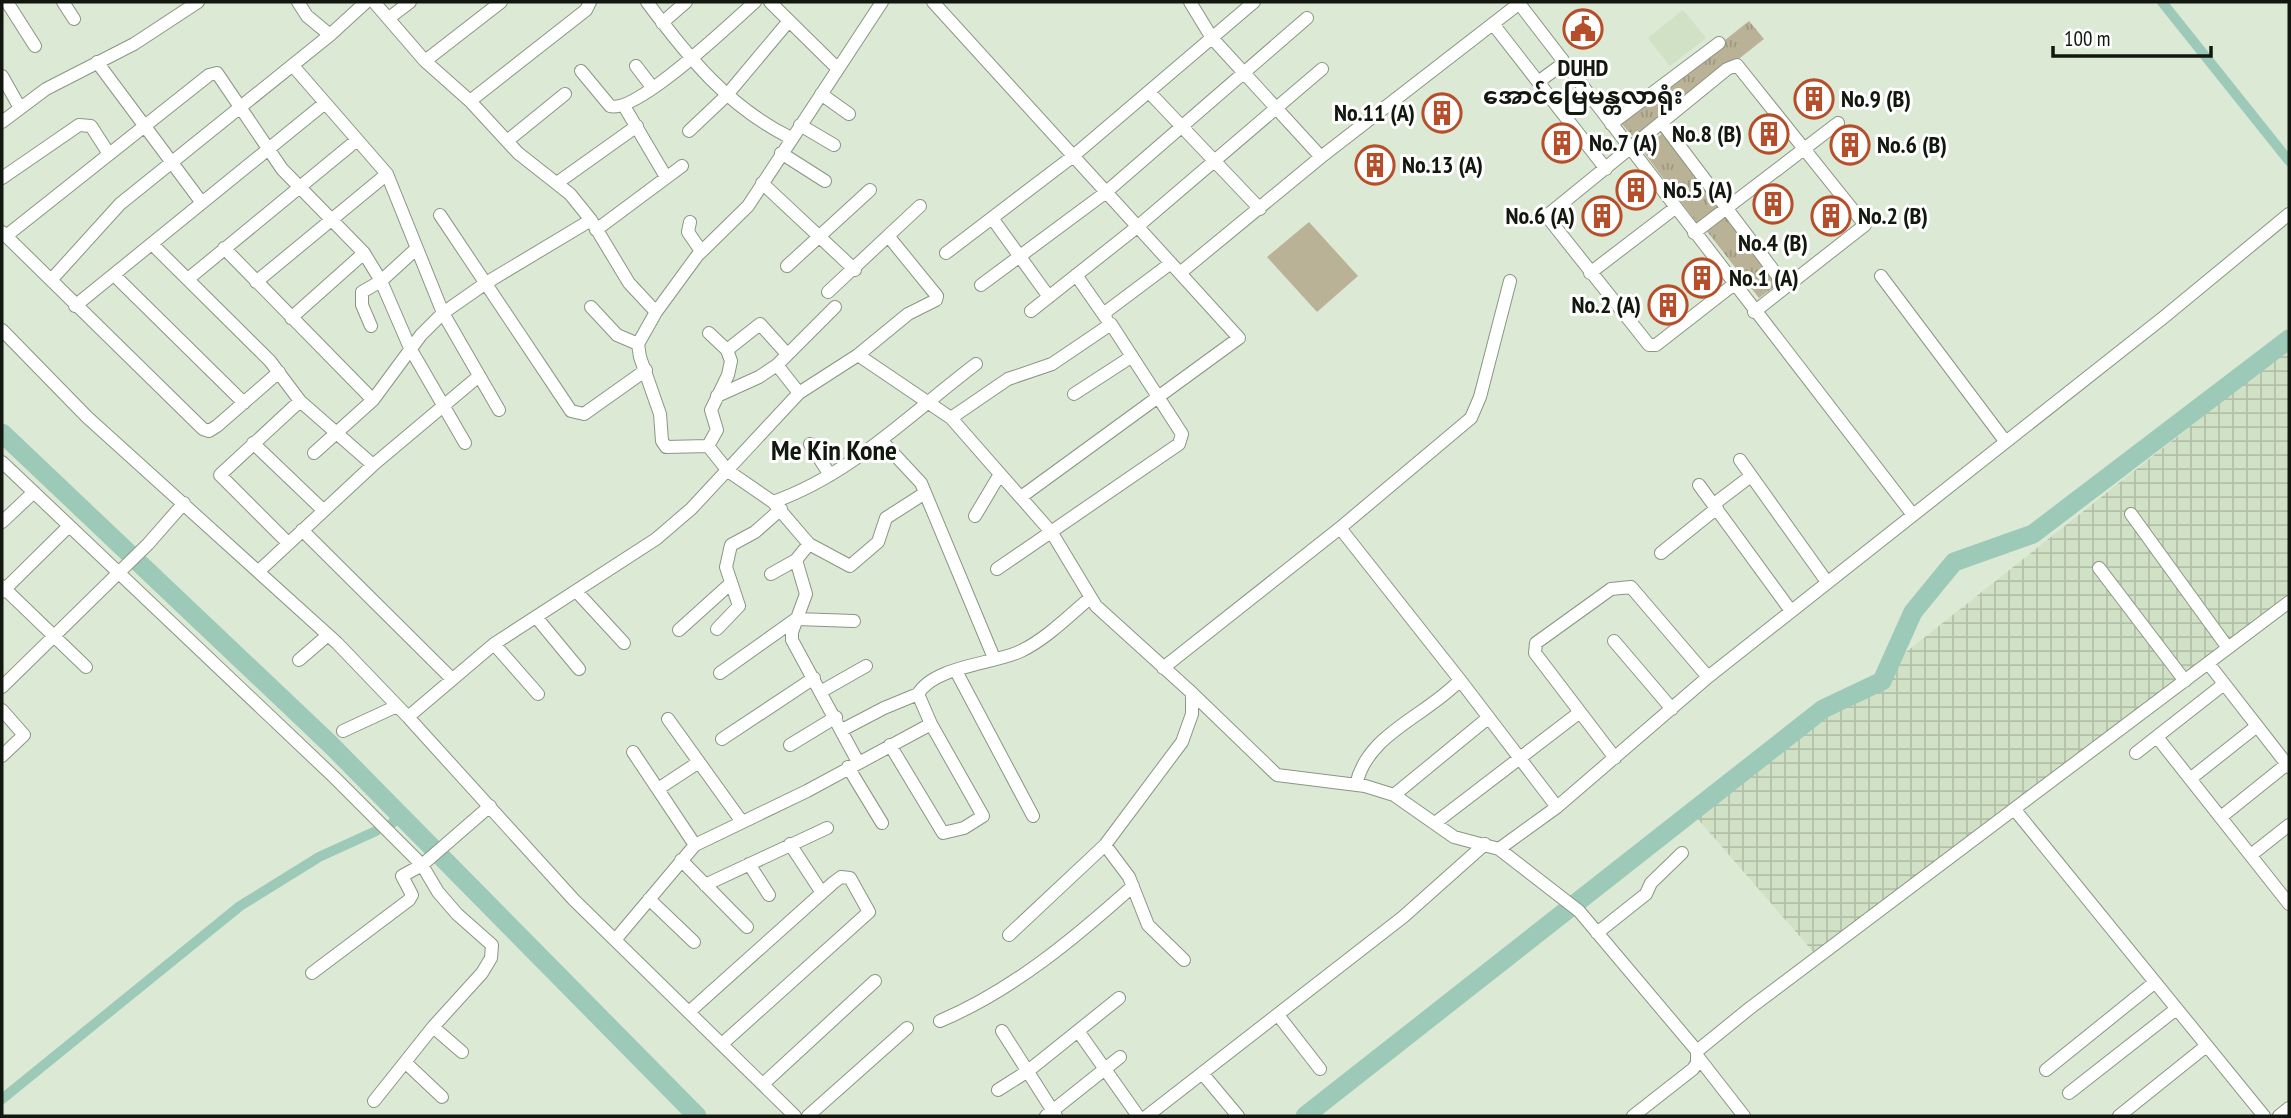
<svg xmlns="http://www.w3.org/2000/svg" width="2291" height="1118" font-family="'PT Sans Narrow','Noto Sans Myanmar',sans-serif">
	<style>
		.built { fill: #d0e1c5 }
		.industrial { fill: url(#industrial-grid) }
		.park { fill: url(#park-tufts) }
		.pitch { fill: #b9b297 }
		.lines { fill: none; stroke-linecap: round; stroke-linejoin: round }
		.canal { stroke: #9dc9b9; stroke-width: 10 }
		.river { stroke: #9dc9b9; stroke-width: 19 }
		.minor-casing { stroke: #8a9682; stroke-width: 14 }
		.minor { stroke: #fff; stroke-width: 12 }
		.labels { text-anchor: middle; stroke-width: 6; stroke-linejoin: round; paint-order: stroke }
		.poi-label { font-size: 24px; font-weight: bold; fill: #12170f; stroke: #fff; text-anchor: start }
		.quarter-label { font-size: 28px; font-weight: bold; fill: #12170f; stroke: #fff }
	</style>
	<defs>
		<pattern id="industrial-grid" width="8" height="8" patternUnits="userSpaceOnUse" patternTransform="scale(1.75)"><rect width="8" height="8" fill="#d0e1c5"/><path d="M0 4h8M4 0v8" fill="none" stroke="#b2c0a8"/></pattern>
		<pattern id="park-tufts" width="24" height="20" patternUnits="userSpaceOnUse" patternTransform="scale(1.75)"><rect width="24" height="20" fill="#b9b297"/><path d="M3 7l-1-3M5 7V3M7 7l1-3M15 17l-1-3M17 17v-4M19 17l1-3" fill="none" stroke="#9e9881"/></pattern>
	</defs>
	<rect width="100%" height="100%" fill="#dce9d4"/>
	<path class="built" d="M 1683,10 L 1706,38 L 1670,66 L 1648,38 Z"/>
	<path class="industrial" d="M 2289,348 L 2289,594 L 1815,954 L 1697,818 Z"/>
	<path class="park" d="M 1749,21 L 1764,39 L 1636,140 L 1621,123 Z
		M 1663,133 L 1719,206 L 1697,223 L 1642,150 Z
		M 1725,215 L 1778,284 L 1759,298 L 1706,230 Z"/>
	<path class="pitch" d="M 1309,222 L 1358,276 L 1317,312 L 1267,257 Z"/>
	<g class="lines">
		<path class="canal" d="M 2162,2 L 2289,161
			M 392,823 L 402,818
			M 2,1099 L 240,906 L 319,857 L 376,831"/>
		<path class="river" d="M 2,433 L 330,744 L 697,1116
			M 1305,1116 L 1823,709 L 1882,681 L 1913,612 L 1954,562 L 2033,534 L 2289,339"/>
		<g class="minor-casing">
			<path id="minor" d="M 7,2 L 35,46
				M 63,2 L 74,19
				M 298,2 L 307,16 L 330,35 L 366,2
				M 374,2 L 425,61 L 470,101 L 518,153 L 570,194 L 591,220 L 629,283 L 656,312
				M 647,2 C 688,57 728,107 791,138
				M 770,2 L 838,69
				M 882,2 L 748,206 L 697,256 L 656,312 L 638,344 L 640,357 L 660,414 L 662,441 L 666,447 L 708,446 L 728,471 L 773,502 C 851,475 911,413 976,364
				M 933,2 L 1239,338 L 1021,497
				M 1190,2 L 1212,38 L 1321,157
				M 1518,2 L 1913,515
				M 389,18 L 410,2
				M 662,23 L 686,2
				M 1493,24 L 1606,169
				M 425,61 L 501,2
				M 97,62 L 202,203
				M 636,66 L 652,87
				M 294,67 L 387,174 L 443,313 L 499,410
				M 581,71 L 610,106 C 636,115 733,21 755,2
				M 2,76 L 20,108
				M 1538,82 L 1564,63
				M 1149,92 L 1260,209
				M 821,94 L 849,114
				M 470,101 L 586,10 L 590,2
				M 624,106 L 666,177
				M 1566,117 L 1591,98
				M 2,122 L 46,89 L 134,44 L 198,2
				M 1611,124 L 1719,43
				M 1663,124 L 1786,287
				M 800,125 L 834,145
				M 689,131 L 726,96 L 788,22
				M 507,141 L 565,94
				M 781,153 L 825,181
				M 2,178 L 79,125 L 91,126 L 109,154
				M 557,183 L 637,126
				M 762,183 L 855,270
				M 440,215 L 571,411 L 584,414 L 646,370
				M 992,218 L 1049,297
				M 690,222 L 688,232 L 701,251
				M 596,230 L 682,166
				M 2,232 L 203,429 L 209,431 L 217,426 L 279,372
				M 1694,233 L 1838,123
				M 6,236 L 209,75 L 217,73 L 282,169 L 364,253 L 381,281 L 410,348 L 465,443
				M 152,244 L 270,361 L 300,401 L 373,465
				M 224,248 L 373,400
				M 946,253 L 1072,157 L 1254,2
				M 787,266 L 870,190
				M 1180,273 L 1321,157 L 1521,2
				M 1590,273 L 1675,208
				M 114,275 L 244,403
				M 1076,275 L 1106,318
				M 1881,276 L 2005,441
				M 52,279 L 120,204 L 330,35
				M 188,279 L 357,140
				M 256,282 L 387,174
				M 981,285 L 1105,193 L 1307,18
				M 1733,285 L 1656,345 L 1649,345 L 1549,219 L 1549,214 L 1727,69 L 1737,65 L 1865,225 L 1754,312
				M 828,292 L 920,206
				M 75,306 L 325,103
				M 591,307 L 617,335 L 638,344
				M 1031,311 L 1137,227 L 1322,69
				M 1103,314 L 1171,263
				M 291,318 L 364,253
				M 371,326 L 362,305 L 362,292 L 381,281 L 416,249
				M 2,330 L 87,417 L 337,643 L 408,717 L 574,900 L 795,1116
				M 727,350 L 760,324 L 787,354
				M 858,355 L 951,418 L 1052,533 L 1096,606 L 1192,693 L 1192,714 L 1182,742 L 1105,845 L 1009,935
				M 777,365 L 799,393
				M 1074,394 L 1131,357
				M 717,396 L 759,377 L 777,365 L 835,307
				M 951,418 L 1008,379 L 1052,364 L 1111,324 L 1182,434 L 1179,444 L 997,569
				M 881,440 L 921,483 L 994,658
				M 253,443 L 323,510
				M 810,444 L 830,475
				M 708,446 L 717,430 L 711,410 L 728,375 L 731,361 L 727,350 L 709,333
				M 314,453 L 373,400 L 421,335 L 443,313 L 486,283 L 591,220
				M 1740,460 L 1827,582
				M 2,462 L 335,778 L 422,865 L 438,892 L 457,914 L 492,945 L 491,958 L 482,973 L 433,1027 L 374,1101
				M 1699,485 L 1791,611
				M 773,502 L 809,544 L 850,566 L 878,542 L 886,518 L 925,493
				M 1714,504 L 1751,476
				M 2131,514 L 2228,648
				M 975,516 L 1000,474
				M 2,522 L 34,492
				M 1340,528 L 1460,680
				M 302,530 L 452,679
				M 288,543 L 220,475 L 300,401
				M 1661,553 L 1717,508
				M 796,560 L 806,594 L 792,632 L 792,640 L 858,762
				M 2099,568 L 2185,681
				M 260,570 L 373,465 L 479,376
				M 771,574 L 796,560 L 809,544
				M 2,586 L 86,667
				M 2,592 L 69,526
				M 577,592 L 624,643
				M 536,617 L 579,669
				M 717,629 L 739,606 L 726,567 L 731,545 L 755,532 L 781,509
				M 679,630 L 730,584
				M 1614,641 L 1672,709
				M 494,644 L 538,694
				M 299,660 L 328,635
				M 2208,663 L 2289,767
				M 1163,668 L 1340,528 L 1471,418 L 1480,397 L 1510,281
				M 956,671 L 1033,816
				M 720,673 L 796,619 L 854,621
				M 2,687 L 148,544 L 184,503
				M 822,691 L 866,666
				M 1192,693 L 1277,775 L 1365,786 L 1394,795 L 1454,837 L 1499,849 L 1579,911 L 1697,1051
				M 2,710 L 24,735 L 2,756
				M 408,717 L 494,644 L 656,539 L 691,509 L 799,393 L 858,355 L 908,314 L 936,300 L 937,296 L 889,237
				M 668,719 L 742,822
				M 842,730 L 884,708 L 918,694
				M 343,731 L 397,706
				M 2157,737 L 2289,904
				M 722,739 L 814,678
				M 790,745 L 836,717
				M 890,745 L 943,833 L 964,828 L 983,816 L 931,724 L 918,694 C 934,666 994,664 1021,651 C 1046,639 1069,616 1090,598
				M 633,752 L 695,845
				M 2136,753 L 2224,684
				M 1615,758 L 1535,653 L 1536,643 L 1611,589 L 1631,587 L 1708,677
				M 848,767 L 882,823
				M 2190,779 L 2257,726
				M 1356,785 C 1367,733 1427,716 1460,680 L 1557,807
				M 658,789 L 699,762
				M 1394,795 L 1488,718
				M 2015,810 L 2264,1116
				M 2221,817 L 2287,764
				M 1435,823 L 1580,712
				M 790,844 L 822,893
				M 1105,845 L 1129,877 L 1148,925 L 1184,960
				M 1499,849 L 1557,807 L 1708,677 L 2164,317 L 2289,214
				M 2251,855 L 2289,825
				M 681,860 L 747,927
				M 749,864 L 769,895
				M 705,885 L 827,828
				M 649,899 L 694,942
				M 1597,933 L 1646,894 L 1651,883 L 1682,853
				M 615,940 L 695,845 L 807,791 L 931,724
				M 312,973 L 409,900 L 412,895 L 402,876 L 422,865 L 490,806
				M 689,1012 L 833,883 L 841,877 L 850,878 L 869,912 L 722,1044
				M 1278,1015 L 1320,1069
				M 940,1021 C 1013,990 1075,938 1133,886
				M 433,1027 L 462,1052
				M 1002,1031 L 1056,1116
				M 1078,1031 L 1138,1116
				M 1698,1057 L 1744,1116
				M 406,1063 L 442,1097
				M 2046,1070 L 2154,983
				M 1202,1073 L 1238,1116
				M 763,1084 L 875,981
				M 998,1090 L 1028,1071 L 1119,998
				M 2069,1093 L 2175,1010
				M 808,1116 L 907,1028
				M 1046,1116 L 1120,1057
				M 1147,1116 L 1403,917 L 1485,844
				M 1633,1116 L 1693,1069 L 1697,1063 L 1697,1051 L 1750,1008 L 2289,602
				M 2119,1116 L 2205,1047
				M 2279,1116 L 2289,1108"/>
		</g>
		<use href="#minor" class="minor"/>
	</g>
	<defs>
		<g id="civic-ring" transform="scale(2.0125)"><circle r="9.5" fill="#fff" stroke="#b64e29" stroke-width="1.5"/><path d="M-.6-6.5H3V-4.5H.6V-3L4-1V1h2V6H-6V1h2V-1L-.6-3ZM-1.2 2.5V6h2.4V2.5Z" fill="#b64e29"/></g>
		<g id="building-ring" transform="scale(2.0125)"><circle r="9.5" fill="#fff" stroke="#b64e29" stroke-width="1.5"/><path d="M-4-6H4V6H1V3H-1V6H-4ZM-2.5-4.3h1.7v1.8h-1.7ZM.8-4.3h1.7v1.8H.8ZM-2.5-1h1.7V.8h-1.7ZM.8-1h1.7V.8H.8Z" fill="#b64e29"/></g>
	</defs>
	<g fill-rule="evenodd">
		<use href="#civic-ring" x="1583" y="29"/>
		<use href="#building-ring" x="1814" y="99"/>
		<use href="#building-ring" x="1442" y="113"/>
		<use href="#building-ring" x="1769" y="134"/>
		<use href="#building-ring" x="1562" y="143"/>
		<use href="#building-ring" x="1850" y="145"/>
		<use href="#building-ring" x="1375" y="165"/>
		<use href="#building-ring" x="1636" y="190"/>
		<use href="#building-ring" x="1773" y="204"/>
		<use href="#building-ring" x="1602" y="216"/>
		<use href="#building-ring" x="1831" y="216"/>
		<use href="#building-ring" x="1702" y="278"/>
		<use href="#building-ring" x="1668" y="305"/>
	</g>
	<g class="labels">
		<g class="poi-label">
			<text x="1583" y="76" text-anchor="middle">DUHD<tspan x="1583" dy="28">အောင်မြေမန္တလာရုံး</tspan></text>
			<text x="1841" y="107">No.9 (B)</text>
			<text x="1415" y="121" text-anchor="end">No.11 (A)</text>
			<text x="1742" y="142" text-anchor="end">No.8 (B)</text>
			<text x="1589" y="151">No.7 (A)</text>
			<text x="1877" y="153">No.6 (B)</text>
			<text x="1402" y="173">No.13 (A)</text>
			<text x="1663" y="198">No.5 (A)</text>
			<text x="1575" y="224" text-anchor="end">No.6 (A)</text>
			<text x="1858" y="224">No.2 (B)</text>
			<text x="1773" y="251" text-anchor="middle">No.4 (B)</text>
			<text x="1729" y="286">No.1 (A)</text>
			<text x="1641" y="313" text-anchor="end">No.2 (A)</text>
		</g>
		<g class="quarter-label">
			<text x="834" y="460">Me Kin Kone</text>
		</g>
	</g>
	<rect width="2291" height="1118" fill="none" stroke="#12170f" stroke-width="7"/>
	<path d="M2053 46v10h158v-10" fill="none" stroke="#12170f" stroke-width="3.5"/>
	<text x="2064" y="46" font-size="21" fill="#12170f" stroke="#ffffff" stroke-width="5" paint-order="stroke">100 m</text>
</svg>
